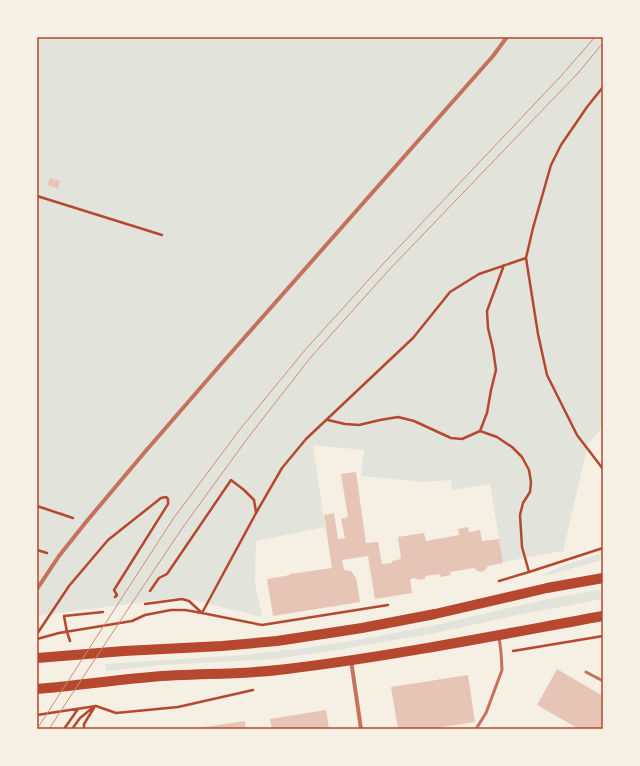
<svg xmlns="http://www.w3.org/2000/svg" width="640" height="766" font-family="'PT Sans',sans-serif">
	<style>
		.green { fill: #e2e4dc }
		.building { fill: #e6c5b7 }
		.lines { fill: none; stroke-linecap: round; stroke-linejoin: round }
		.path { stroke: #b5482f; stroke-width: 2.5 }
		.service { stroke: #c5725c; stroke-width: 3 }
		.minor { stroke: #c5725c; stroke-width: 4 }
		.primary { stroke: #b5482f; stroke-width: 10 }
		.tram { stroke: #cf8b77; stroke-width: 1 }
		.neatline { fill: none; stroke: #b5482f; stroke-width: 1.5 }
	</style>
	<rect width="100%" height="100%" fill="#f6efe4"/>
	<path class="green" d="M 37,37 L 603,37 L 603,426 L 588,444 L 563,551 L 503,562 L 490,484 L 452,490 L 451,480 L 425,482 L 361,476 L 364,450 L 313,445 L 325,527 L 256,541 L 255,583 L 262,617 L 181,597 L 37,616 Z
		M 603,553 L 603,560 L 544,576 L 542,576 L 553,570 L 564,565 Z
		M 603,589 L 603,599 L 523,614 L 435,633 L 343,649 L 275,659 L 161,665 L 106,671 L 105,664 L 244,655 L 306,648 L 374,637 L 431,626 L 548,599 Z"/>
	<path class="building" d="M 50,178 L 60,181 L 58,188 L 47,185 Z
		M 356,472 L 366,543 L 378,542 L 382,564 L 392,563 L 392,561 L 401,559 L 398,537 L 424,533 L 426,541 L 459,535 L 458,529 L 468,527 L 469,532 L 480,530 L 482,541 L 499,539 L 503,563 L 488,566 L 486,569 L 482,572 L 477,571 L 474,568 L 450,572 L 451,575 L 440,577 L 440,574 L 425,576 L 425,579 L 417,580 L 416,578 L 410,579 L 412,593 L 375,599 L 368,556 L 342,560 L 344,570 L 351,571 L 355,577 L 356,577 L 360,602 L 273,616 L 267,580 L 268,579 L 290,575 L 289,574 L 332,568 L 324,515 L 334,513 L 338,539 L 345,538 L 341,519 L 348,517 L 341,474 Z
		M 557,669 L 603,696 L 603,724 L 600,729 L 579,729 L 537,705 Z
		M 468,675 L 475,722 L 430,729 L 398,729 L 391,687 Z
		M 326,710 L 329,729 L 272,729 L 270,719 Z
		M 245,721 L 246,729 L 198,729 L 198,728 Z"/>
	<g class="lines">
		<path class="path" d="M 603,87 L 587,107 L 561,145 L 551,165 L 533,228 L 526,258 L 538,334 L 547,375 L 577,435 L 603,469
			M 37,196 L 162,235
			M 328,420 L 345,424 L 359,425 L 380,420 L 398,417 L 414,421 L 451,438 L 462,439 L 480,431 L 487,413 L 491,390 L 496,370 L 493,349 L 488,328 L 487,311 L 504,265
			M 480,431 L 497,437 L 512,447 L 522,457 L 529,470 L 531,482 L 530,492 L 523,503 L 520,515 L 522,547 L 529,572
			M 37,506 L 73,518
			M 37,550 L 47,553
			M 499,581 L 529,572 L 603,548
			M 150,591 L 159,578 L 167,574 L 231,480 L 244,490 L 254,500 L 256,512
			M 145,604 L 182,599 L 189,601 L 202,613 L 256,513 L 282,468 L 306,439 L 413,338 L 450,292 L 479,274 L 526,258
			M 37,634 L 69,586 L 108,540 L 161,498 L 166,497 L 168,499 L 168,504 L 114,590 L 117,595 L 115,597
			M 37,639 L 59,633 L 132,621 L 145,615 L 171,610 L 185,610 L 202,613 L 262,625 L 388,605
			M 70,641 L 67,632 L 64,616 L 103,612
			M 513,651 L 603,636
			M 37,715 L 96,706 L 116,713 L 178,707 L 253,690
			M 64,729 L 78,709
			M 72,729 L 80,718 L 95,706
			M 84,729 L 84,724 L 94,708"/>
		<path class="service" d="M 586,672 L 603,681
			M 476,729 L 486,713 L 502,670 L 501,652 L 499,637"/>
		<path class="minor" d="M 37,589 L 59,556 L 86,522 L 144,453 L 222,363 L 493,56 L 507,37
			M 351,660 L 361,729"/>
		<path class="primary" d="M 37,658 L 124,651 L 222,646 L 277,641 L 362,628 L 435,614 L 547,588 L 603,578
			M 37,689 C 75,686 113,680 151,677 C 196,673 242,675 287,669 C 393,656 498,635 603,616"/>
		<path class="tram" d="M 37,729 L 173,519 L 241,428 L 305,350 L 383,264 L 561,76 L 595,37
			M 49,729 L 132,603 L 183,527 L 247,439 L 311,357 L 388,271 L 578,73 L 603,43"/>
	</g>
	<rect width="640" height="766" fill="none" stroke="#f6efe4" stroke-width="76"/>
	<rect x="38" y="38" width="564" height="690" class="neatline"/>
</svg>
